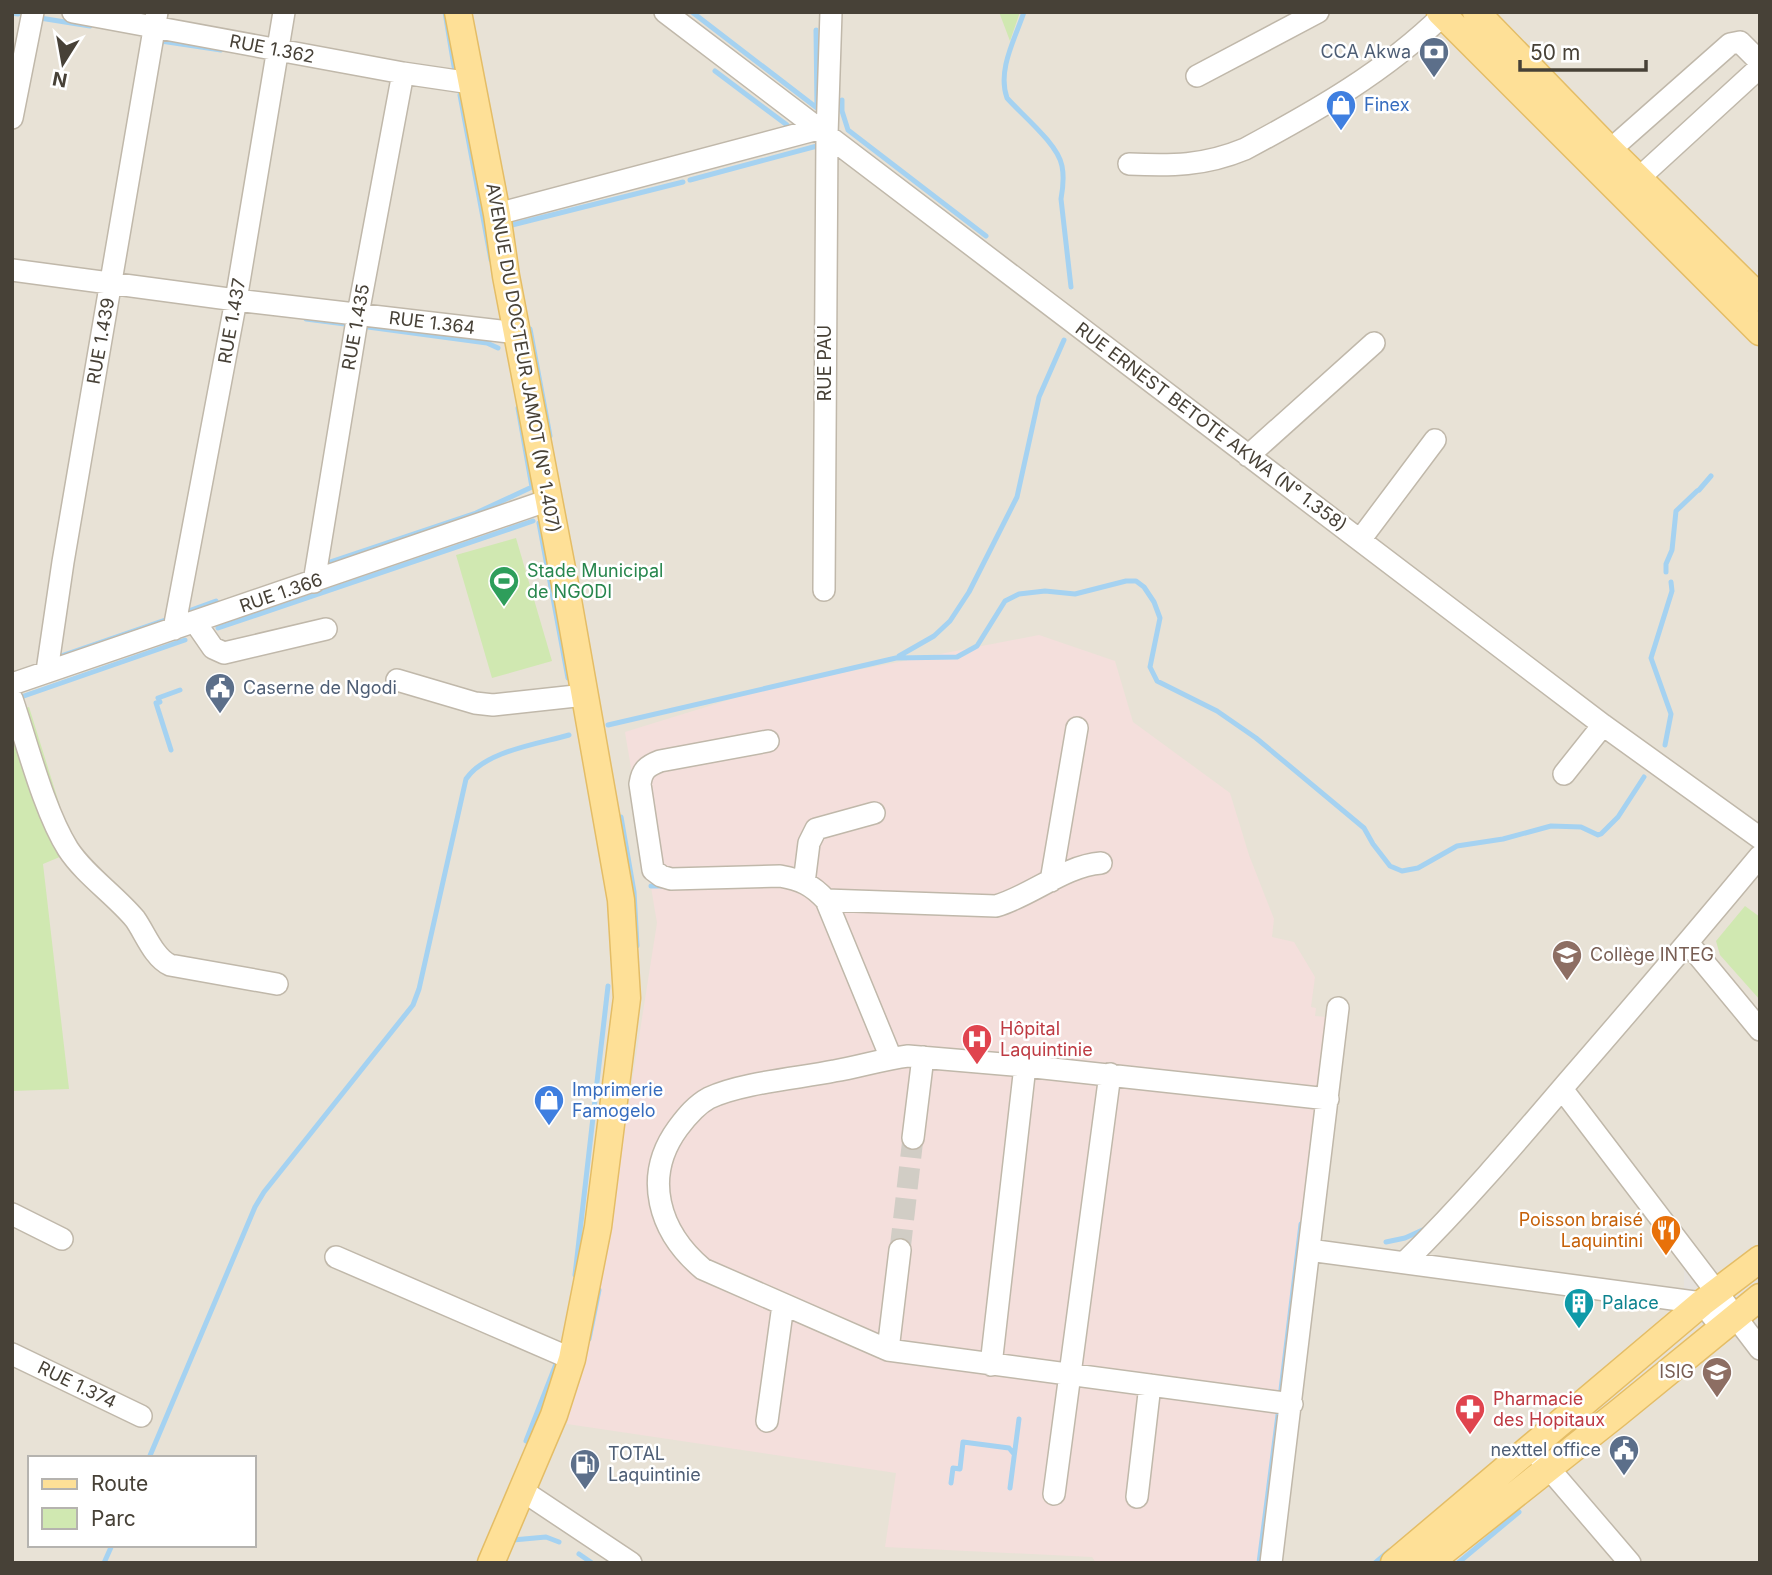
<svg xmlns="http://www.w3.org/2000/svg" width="1772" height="1575" font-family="Inter,sans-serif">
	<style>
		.residential { fill: #e8e2d6; fill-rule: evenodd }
		.industrial { fill: #e6e2dd }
		.medical { fill: #f4dfdc }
		.green { fill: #d0e8b1 }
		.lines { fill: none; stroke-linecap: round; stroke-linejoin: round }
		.stream { stroke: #a5d2f1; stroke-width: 5 }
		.minor-tunnel { stroke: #d1cdc5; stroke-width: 21; stroke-dasharray: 21 10; stroke-linecap: butt }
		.minor-casing { stroke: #c0b8aa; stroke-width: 24 }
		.major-casing { stroke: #e4bd66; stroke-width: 29 }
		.minor { stroke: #fff; stroke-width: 21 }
		.major { stroke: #fee097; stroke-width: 26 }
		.labels { text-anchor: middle; stroke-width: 5; stroke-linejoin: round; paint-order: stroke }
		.street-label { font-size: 18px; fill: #474137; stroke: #fff }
		.service-label { font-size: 18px; fill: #4e5e75; stroke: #fff; text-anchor: end }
		.shop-label { font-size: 18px; fill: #366cbe; stroke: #fff; text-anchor: start }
		.leisure-label { font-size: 18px; fill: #27864d; stroke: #fff; text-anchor: start }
		.education-label { font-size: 18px; fill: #785e54; stroke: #fff; text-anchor: start }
		.health-label { font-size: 18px; fill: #be3a42; stroke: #fff; text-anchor: start }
		.food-label { font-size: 18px; fill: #c56008; stroke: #fff; text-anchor: end }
		.culture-label { font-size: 18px; fill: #0d838f; stroke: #fff; text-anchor: start }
	</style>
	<rect width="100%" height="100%" fill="#f4f0e8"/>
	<path class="residential" d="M 12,12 L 1760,12 L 1760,1563 L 12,1563 ZM 30,1458 L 254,1458 L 254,1545 L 30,1545 Z"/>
	<path class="industrial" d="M 1684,1267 L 1706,1287 L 1703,1293 L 1684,1289 Z"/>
	<path class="medical" d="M 1039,635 L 1115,661 L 1133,722 L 1230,793 L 1249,855 L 1274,919 L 1272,937 L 1294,942 L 1315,977 L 1311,1007 L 1316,1008 L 1315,1016 L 1326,1017 L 1259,1563 L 1096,1563 L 1092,1557 L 885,1547 L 896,1473 L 567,1424 L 604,1260 L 657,923 L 625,732 L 774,686 Z"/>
	<path class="green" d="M 999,12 L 1020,12 L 1010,41 Z
		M 516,538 L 552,661 L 492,678 L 456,555 Z
		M 29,707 L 74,851 L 43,864 L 69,1089 L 12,1091 L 12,713 Z
		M 1745,906 L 1760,917 L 1760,1000 L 1720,955 L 1716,941 Z"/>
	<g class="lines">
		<path class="stream" d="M 445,12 L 455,72
			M 692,12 L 817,108
			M 1024,12 C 1015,39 997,70 1007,98 C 1022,115 1058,144 1062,166 C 1064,176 1063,188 1061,199 L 1071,287
			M 12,13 L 18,14
			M 40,18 L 90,26
			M 816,30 L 817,108
			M 161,44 L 161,41 L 221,50
			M 715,71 L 787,125
			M 460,95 L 491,260
			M 842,100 L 842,111 L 848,130 L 986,236
			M 690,180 L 817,146
			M 512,225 L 683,182
			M 306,319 L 345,324
			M 368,327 L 487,343 L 498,348
			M 530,329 L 550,436
			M 1699,490 L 1711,476
			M 539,523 L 568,678
			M 327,563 L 476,513 L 532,487 L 518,408
			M 1666,572 L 1666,564 L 1672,550 L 1676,511 L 1697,491
			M 183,613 L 216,601
			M 218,628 L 533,521
			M 57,653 L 58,657 L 171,618
			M 899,656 L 934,636 L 950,621 L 969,592 L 1017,497 L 1039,397 L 1064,340
			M 21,697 L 185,640
			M 608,725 L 896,658 L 957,657 L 977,646 L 1005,601 L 1019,594 L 1045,591 L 1075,594 L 1126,581 L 1136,581 L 1144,587 L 1154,602 L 1160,618 L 1150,667 L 1157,681 L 1217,711 L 1256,738 L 1364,828 L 1373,844 L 1390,866 L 1402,871 L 1418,868 L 1457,846 L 1503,839 L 1551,826 L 1581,827 L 1598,835 L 1601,834 L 1618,817 L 1644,777
			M 1665,745 L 1671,714 L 1651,658 L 1672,591 L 1671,582
			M 171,750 L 156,703 L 160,702 L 158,698 L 180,690
			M 621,817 L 634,892 L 637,946
			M 651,886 L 665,886
			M 1386,1242 L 1405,1238 L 1427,1228
			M 575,1275 L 608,986
			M 589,1339 L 599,1290
			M 1280,1398 L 1301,1224
			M 526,1441 L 558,1359
			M 149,1458 L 255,1207 L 264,1192 L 413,1005 L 419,989 L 466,779 C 485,751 538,744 569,735
			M 951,1483 L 953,1468 L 960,1469 L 963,1442 L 1009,1448 L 1014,1454
			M 1010,1488 L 1019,1419
			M 511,1544 L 513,1540 L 546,1537 L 559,1542
			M 579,1554 L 592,1563
			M 104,1563 L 112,1545
			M 1259,1563 L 1279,1407
			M 1375,1563 L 1389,1551
			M 1458,1563 L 1519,1512"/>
		<path class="minor-tunnel" d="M 900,1250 L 913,1138"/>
		<g class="minor-casing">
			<path id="minor" d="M 73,12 L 403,73 L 471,83
				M 665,12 L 1603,725 L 1760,838
				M 1197,76 L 1318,12
				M 12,118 L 33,12
				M 1610,150 L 1730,44 L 1740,42 L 1759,61 L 1758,69 L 1639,178
				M 1129,164 C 1171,166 1204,166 1245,149 C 1316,111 1385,72 1443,15
				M 497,214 L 818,129
				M 12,270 L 236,300 L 518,333
				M 1248,456 L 1374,343
				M 1360,540 L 1435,440
				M 314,582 L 358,314 L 403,73
				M 824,590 L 827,135 L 831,12
				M 195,622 L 213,648 L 224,653 L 326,629
				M 174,629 L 236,300 L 284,12
				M 47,671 L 63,562 L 157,12
				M 397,680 L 475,703 L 493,705 L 585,695
				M 12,684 L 549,500
				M 12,699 C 27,743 44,811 68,849 C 85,875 115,895 135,919 C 145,933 154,958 170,965 L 277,984
				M 768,741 L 660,761 C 647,766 642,770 640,784 L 653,870 L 661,876 L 671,879 L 780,876 C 801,880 811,884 826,900 L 891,1058
				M 1564,774 L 1603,725
				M 1051,881 L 1077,728
				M 804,883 L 809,843 L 816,829 L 874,813
				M 826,900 L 996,906 C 1033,895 1064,866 1101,863
				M 1688,943 L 1760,1030
				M 1562,1089 L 1760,1349
				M 913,1138 L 923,1057
				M 12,1214 L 62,1239
				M 1309,1250 L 1702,1303 L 1722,1328
				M 336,1257 L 572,1359
				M 1405,1262 C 1462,1206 1514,1145 1566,1084 C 1632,1008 1696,933 1760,856
				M 888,1350 L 900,1250
				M 12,1354 L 141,1416
				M 991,1365 L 1025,1066
				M 1292,1404 L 888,1350 L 703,1269 C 659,1232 642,1177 678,1128 C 687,1116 696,1105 709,1098 C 740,1083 799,1078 834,1071 C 859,1067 883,1059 908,1056 L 1025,1066 L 1328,1099
				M 767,1421 L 783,1305
				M 1540,1458 L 1630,1563
				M 523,1491 L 631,1563
				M 1054,1494 L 1110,1074
				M 1137,1497 L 1150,1385
				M 1271,1563 L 1338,1008"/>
		</g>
		<g class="major-casing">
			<path id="major" d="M 458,12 L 497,214 L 506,276 L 568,600 L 621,900 L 627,998 L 598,1227 L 572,1359 L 554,1415 L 491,1563
				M 1440,12 L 1760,332
				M 1476,12 L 1610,150 L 1760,298
				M 1394,1563 L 1702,1303 L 1760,1259
				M 1429,1563 L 1618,1413 L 1760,1297"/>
		</g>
		<use href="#minor" class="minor"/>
		<use href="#major" class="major"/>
	</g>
	<defs>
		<g id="bank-pin" transform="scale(1.575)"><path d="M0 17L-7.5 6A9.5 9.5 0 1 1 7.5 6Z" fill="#5c6f8a" stroke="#fff"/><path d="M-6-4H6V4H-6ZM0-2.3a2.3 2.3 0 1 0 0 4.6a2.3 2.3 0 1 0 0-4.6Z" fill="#fff"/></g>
		<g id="shop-pin" transform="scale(1.575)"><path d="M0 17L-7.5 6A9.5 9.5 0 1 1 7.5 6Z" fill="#3f7fe0" stroke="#fff"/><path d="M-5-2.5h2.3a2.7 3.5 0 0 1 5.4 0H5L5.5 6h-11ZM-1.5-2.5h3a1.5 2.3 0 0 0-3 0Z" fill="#fff"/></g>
		<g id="stadium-pin" transform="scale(1.575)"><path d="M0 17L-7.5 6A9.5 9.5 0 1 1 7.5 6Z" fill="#2e9e5b" stroke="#fff"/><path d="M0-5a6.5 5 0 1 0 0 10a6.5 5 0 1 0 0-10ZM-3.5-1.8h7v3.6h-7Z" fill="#fff"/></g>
		<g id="civic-pin" transform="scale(1.575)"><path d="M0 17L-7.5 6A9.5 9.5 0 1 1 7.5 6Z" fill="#5c6f8a" stroke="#fff"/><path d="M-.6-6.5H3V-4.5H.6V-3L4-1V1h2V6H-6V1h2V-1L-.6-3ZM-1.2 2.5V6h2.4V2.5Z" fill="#fff"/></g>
		<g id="school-pin" transform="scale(1.575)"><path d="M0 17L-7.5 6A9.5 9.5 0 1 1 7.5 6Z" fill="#8d6e63" stroke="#fff"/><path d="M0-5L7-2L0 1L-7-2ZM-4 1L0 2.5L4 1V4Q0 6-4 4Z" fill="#fff"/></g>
		<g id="hospital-pin" transform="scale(1.575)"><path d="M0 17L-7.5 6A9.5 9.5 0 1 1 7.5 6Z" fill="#e0444e" stroke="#fff"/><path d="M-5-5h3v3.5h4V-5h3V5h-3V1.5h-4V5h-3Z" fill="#fff"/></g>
		<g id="restaurant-pin" transform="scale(1.575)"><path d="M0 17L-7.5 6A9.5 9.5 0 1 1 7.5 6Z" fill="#e8710a" stroke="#fff"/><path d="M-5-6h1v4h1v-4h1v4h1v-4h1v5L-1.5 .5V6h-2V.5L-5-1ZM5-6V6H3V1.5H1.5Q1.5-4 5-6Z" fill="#fff"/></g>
		<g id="building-pin" transform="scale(1.575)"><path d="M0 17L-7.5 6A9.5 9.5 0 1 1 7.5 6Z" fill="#0f9aa8" stroke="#fff"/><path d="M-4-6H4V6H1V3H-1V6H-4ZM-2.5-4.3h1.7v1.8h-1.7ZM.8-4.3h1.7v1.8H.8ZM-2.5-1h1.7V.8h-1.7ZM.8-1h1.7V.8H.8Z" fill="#fff"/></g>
		<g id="pharmacy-pin" transform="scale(1.575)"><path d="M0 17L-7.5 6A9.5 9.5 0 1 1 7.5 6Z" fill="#e0444e" stroke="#fff"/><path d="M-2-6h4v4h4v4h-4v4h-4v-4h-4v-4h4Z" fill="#fff"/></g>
		<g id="fuel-pin" transform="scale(1.575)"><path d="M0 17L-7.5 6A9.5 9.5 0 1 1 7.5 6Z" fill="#5c6f8a" stroke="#fff"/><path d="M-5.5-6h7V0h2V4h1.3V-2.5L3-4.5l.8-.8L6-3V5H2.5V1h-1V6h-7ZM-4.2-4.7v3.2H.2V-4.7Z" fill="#fff"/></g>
	</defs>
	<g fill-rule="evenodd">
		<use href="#bank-pin" x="1434" y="52"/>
		<use href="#shop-pin" x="1341" y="105"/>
		<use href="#stadium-pin" x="504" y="581"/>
		<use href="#civic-pin" x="220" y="688"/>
		<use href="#school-pin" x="1567" y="955"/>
		<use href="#hospital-pin" x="977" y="1039"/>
		<use href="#shop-pin" x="549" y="1100"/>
		<use href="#restaurant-pin" x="1666" y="1230"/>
		<use href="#building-pin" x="1579" y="1303"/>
		<use href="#school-pin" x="1717" y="1372"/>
		<use href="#pharmacy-pin" x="1470" y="1409"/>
		<use href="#civic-pin" x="1624" y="1450"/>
		<use href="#fuel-pin" x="585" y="1464"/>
	</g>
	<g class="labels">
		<g class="street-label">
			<text transform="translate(272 49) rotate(11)" y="6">RUE 1.362</text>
			<text transform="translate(232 321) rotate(-80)" y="6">RUE 1.437</text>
			<text transform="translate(432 323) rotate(7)" y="6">RUE 1.364</text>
			<text transform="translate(356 327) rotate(-80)" y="6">RUE 1.435</text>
			<text transform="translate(101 341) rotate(-80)" y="6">RUE 1.439</text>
			<text transform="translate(523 358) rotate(80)" y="6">AVENUE DU DOCTEUR JAMOT (N° 1.407)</text>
			<text transform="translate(825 363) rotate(-90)" y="6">RUE PAU</text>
			<text transform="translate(1211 427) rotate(37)" y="6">RUE ERNEST BETOTE AKWA (N° 1.358)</text>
			<text transform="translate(281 593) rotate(-19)" y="6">RUE 1.366</text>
			<text transform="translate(77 1385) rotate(26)" y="6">RUE 1.374</text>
		</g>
		<g class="service-label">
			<text x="1411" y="58">CCA Akwa</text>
			<text x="243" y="694" text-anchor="start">Caserne de Ngodi</text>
			<text x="1601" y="1456">nexttel office</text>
			<text x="608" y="1460" text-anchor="start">TOTAL<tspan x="608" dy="21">Laquintinie</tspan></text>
		</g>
		<g class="shop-label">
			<text x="1364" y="111">Finex</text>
			<text x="572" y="1096">Imprimerie<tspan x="572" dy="21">Famogelo</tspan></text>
		</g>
		<g class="leisure-label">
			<text x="527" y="577">Stade Municipal<tspan x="527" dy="21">de NGODI</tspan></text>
		</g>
		<g class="education-label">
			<text x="1590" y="961">Collège INTEG</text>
			<text x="1694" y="1378" text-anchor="end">ISIG</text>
		</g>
		<g class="health-label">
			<text x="1000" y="1035">Hôpital<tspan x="1000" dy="21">Laquintinie</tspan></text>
			<text x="1493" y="1405">Pharmacie<tspan x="1493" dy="21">des Hopitaux</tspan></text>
		</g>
		<g class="food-label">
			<text x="1643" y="1226">Poisson braisé<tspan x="1643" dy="21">Laquintini</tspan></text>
		</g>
		<g class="culture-label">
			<text x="1602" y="1309">Palace</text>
		</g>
	</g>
	<rect width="1772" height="1575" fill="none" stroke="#474137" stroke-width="28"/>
	<rect x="28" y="1456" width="228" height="91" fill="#ffffff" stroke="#b5b3af" stroke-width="2"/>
	<rect x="42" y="1479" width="35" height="10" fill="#fee097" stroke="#b5b3af" stroke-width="2"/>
	<text x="91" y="1491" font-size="21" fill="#474137">Route</text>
	<rect x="42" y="1508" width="35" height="21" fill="#d0e8b1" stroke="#b5b3af" stroke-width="2"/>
	<text x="91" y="1526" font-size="21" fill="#474137">Parc</text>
	<g transform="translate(63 63) rotate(191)" stroke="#ffffff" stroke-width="5" paint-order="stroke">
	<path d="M0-5L12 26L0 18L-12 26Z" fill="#474137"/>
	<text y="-10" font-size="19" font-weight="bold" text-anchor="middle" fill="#474137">N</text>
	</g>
	<path d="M1520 60v10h126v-10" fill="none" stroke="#474137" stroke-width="3.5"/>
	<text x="1530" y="60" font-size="21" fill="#474137" stroke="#ffffff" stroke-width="5" paint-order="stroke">50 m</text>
</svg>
